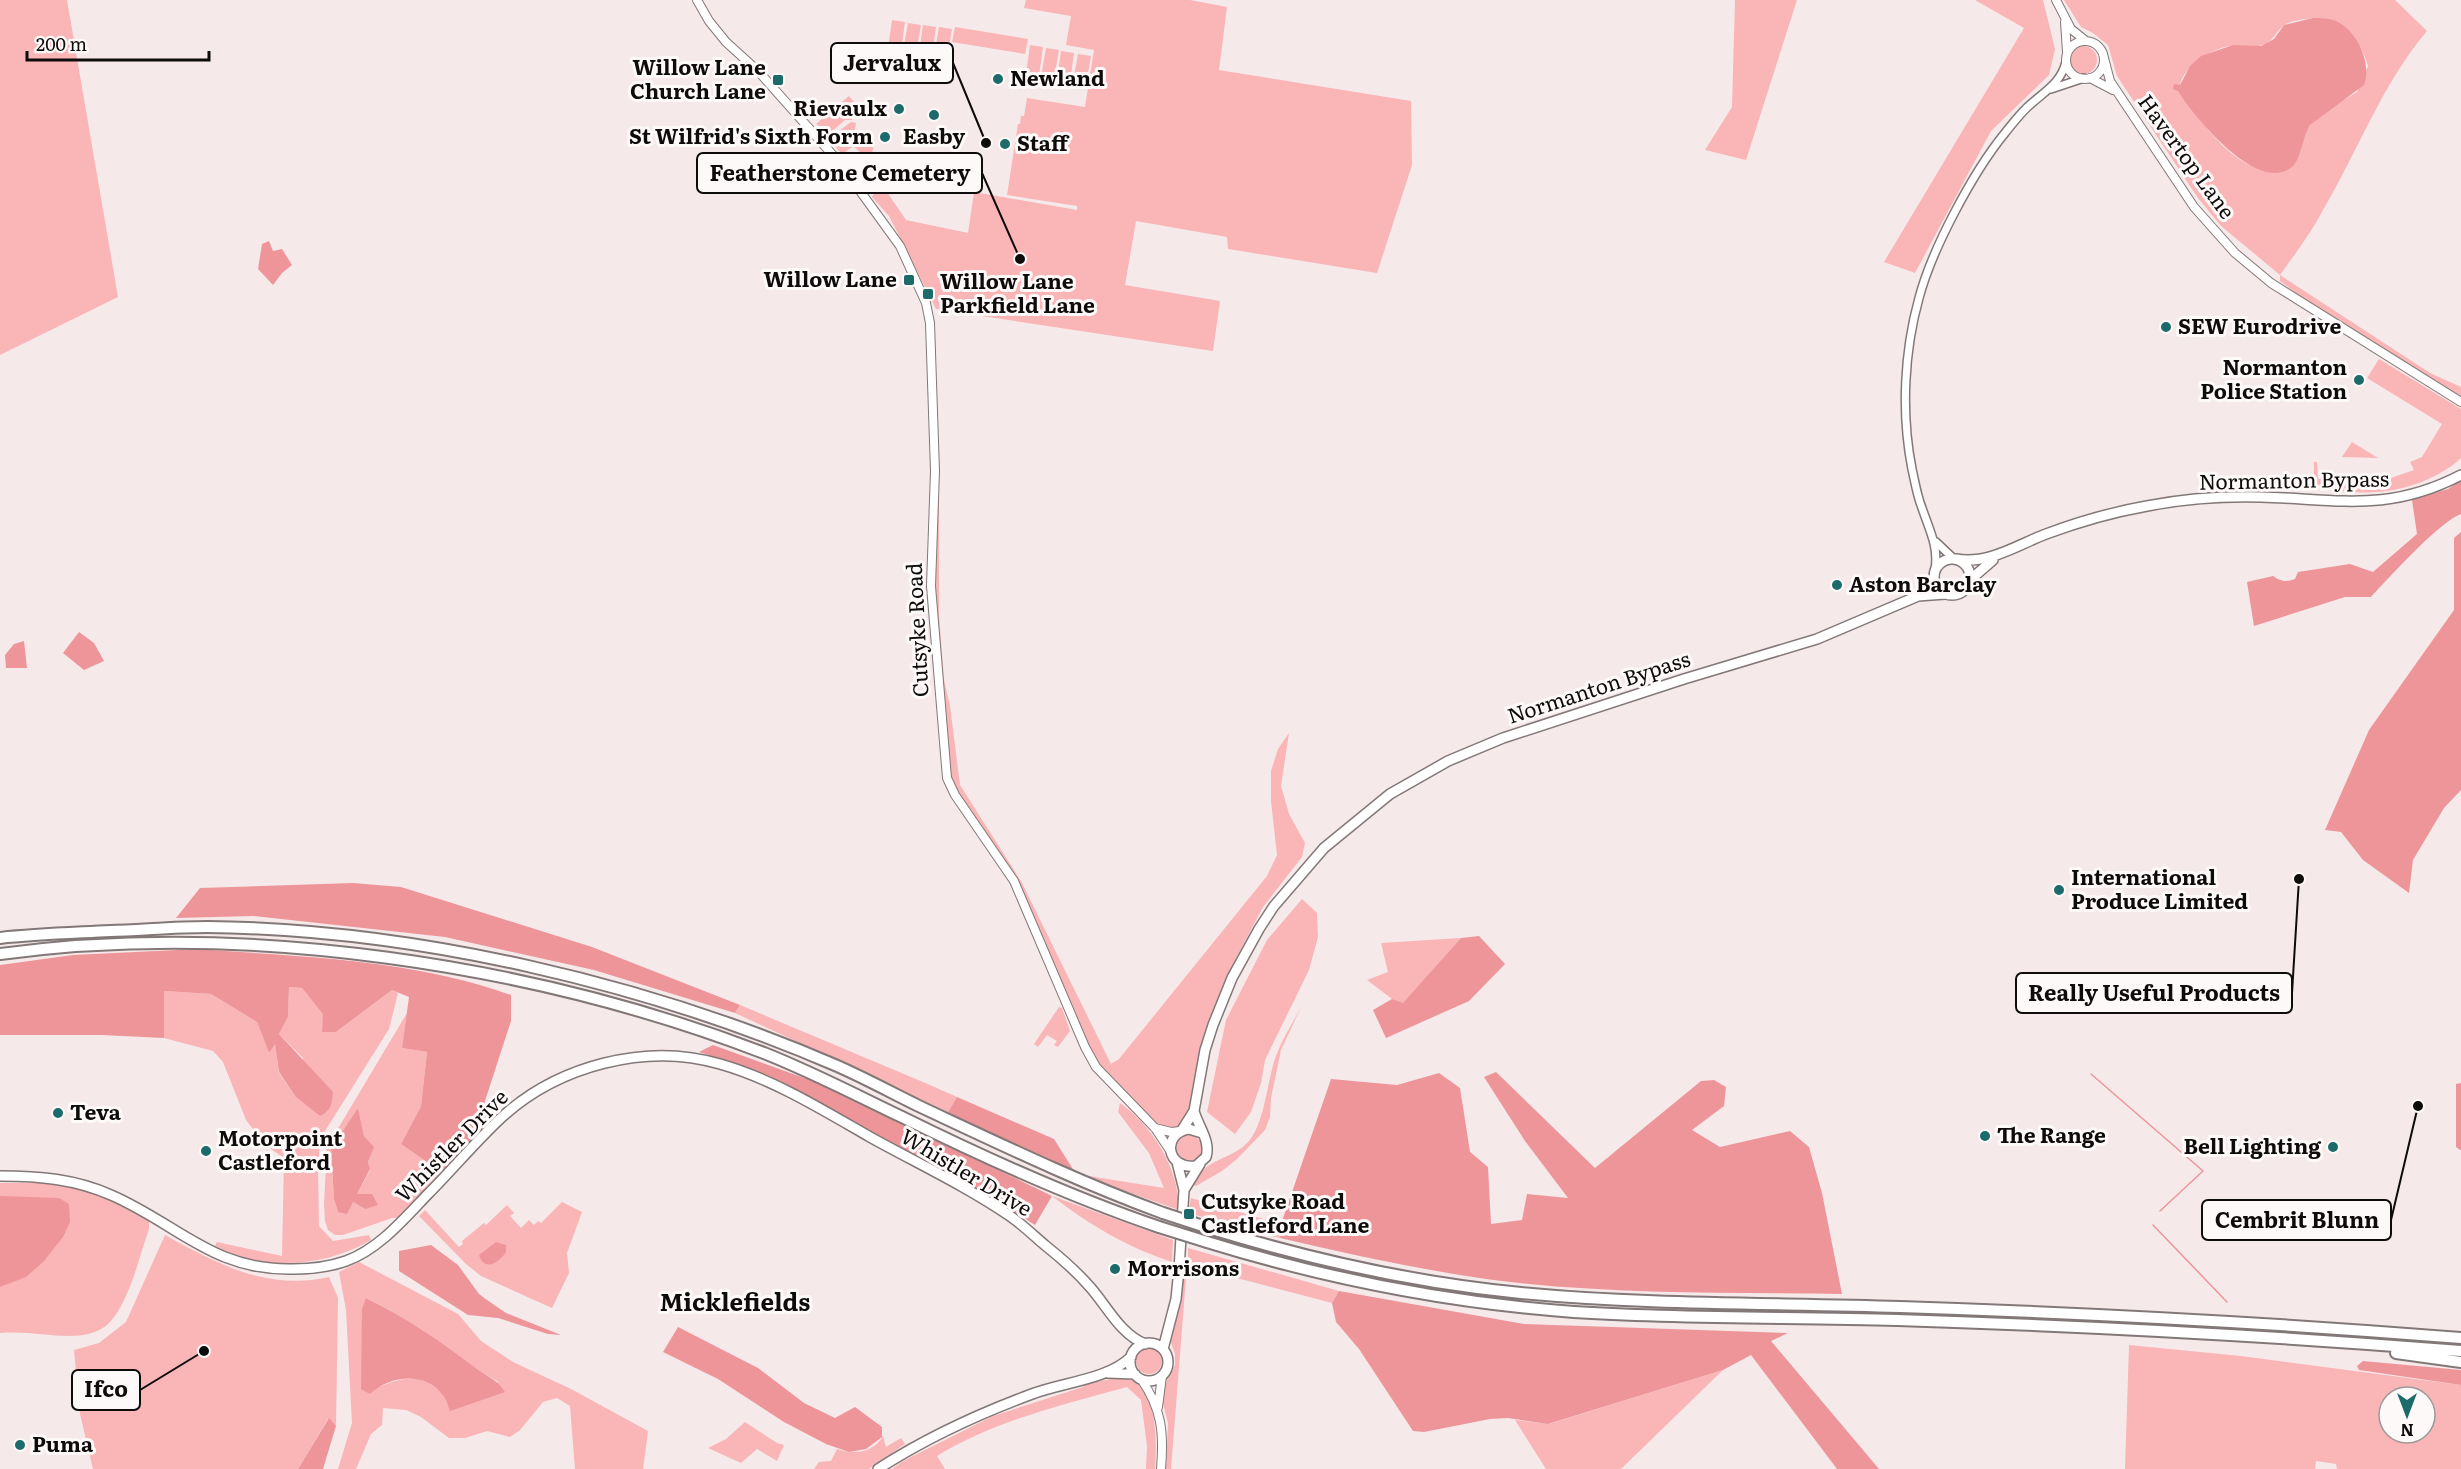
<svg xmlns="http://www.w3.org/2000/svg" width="2461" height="1469" font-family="Literata,serif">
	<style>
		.green { fill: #fab5b7; fill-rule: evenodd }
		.forest { fill: #ee959a }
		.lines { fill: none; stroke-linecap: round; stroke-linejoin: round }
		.stream { stroke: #ee959a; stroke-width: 1.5 }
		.tertiary-casing { stroke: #837878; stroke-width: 10 }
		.secondary-casing { stroke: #837878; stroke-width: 10 }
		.primary-casing { stroke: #837878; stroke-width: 12 }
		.motorway-casing { stroke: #837878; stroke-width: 14 }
		.tertiary { stroke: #fff; stroke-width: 7 }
		.secondary { stroke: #fff; stroke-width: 8 }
		.primary { stroke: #fff; stroke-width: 9 }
		.motorway { stroke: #fff; stroke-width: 10 }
		.motorway-bridge-casing { stroke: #837878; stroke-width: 14; stroke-linecap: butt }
		.motorway-bridge { stroke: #fff; stroke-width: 10 }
		.poi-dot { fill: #1d6a6b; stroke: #fef9f9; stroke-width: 2 }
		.labels { text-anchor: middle; stroke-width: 6; stroke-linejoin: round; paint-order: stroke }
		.poi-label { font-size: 21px; font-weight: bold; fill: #0e0b0b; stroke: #fef9f9; text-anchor: start }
		.street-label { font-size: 21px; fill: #0e0b0b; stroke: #fef9f9 }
		.quarter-label { font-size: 24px; font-weight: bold; fill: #0e0b0b; stroke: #fef9f9 }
		.leader { fill: none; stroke: #0e0b0b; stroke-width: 2 }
		.callout-dot { fill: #0e0b0b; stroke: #fef9f9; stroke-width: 2 }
		.callout { fill: #fef9f9; stroke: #0e0b0b; stroke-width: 2 }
		.callout-label { font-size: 22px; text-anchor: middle; font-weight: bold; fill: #0e0b0b }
	</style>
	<rect width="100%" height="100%" fill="#f6e9ea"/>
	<path class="green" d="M 0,0 L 67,0 L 118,297 L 0,355 Z
		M 1026,0 L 1190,0 L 1227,7 L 1219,70 L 1411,101 L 1412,165 L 1377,273 L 1228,249 L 1227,237 L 1136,221 L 1125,285 L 1220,301 L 1213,351 L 936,309 L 889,216 L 872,197 L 874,193 L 887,192 L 906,220 L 968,233 L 974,192 L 1077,210 L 1077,206 L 1007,195 L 1018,124 L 1020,124 L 1021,116 L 1024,116 L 1027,98 L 1085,107 L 1094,50 L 1066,45 L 1071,16 L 1024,8 Z
		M 1735,0 L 1797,0 L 1746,160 L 1705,150 L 1732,107 Z
		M 1975,0 L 2043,0 L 2055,49 L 2049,75 L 1991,131 L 1915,273 L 1884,262 L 2024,28 Z
		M 2064,0 L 2395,0 L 2427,31 C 2382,84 2358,151 2323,210 C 2311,233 2295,254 2280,275 L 2430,373 L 2461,387 L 2461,396 L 2311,304 L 2280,281 L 2280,275 L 2221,226 L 2198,198 L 2117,76 L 2108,45 L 2093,33 L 2081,27 ZM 2313,18 C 2343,18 2360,38 2368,66 L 2357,92 L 2332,107 L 2310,125 L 2304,133 L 2300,153 L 2285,171 C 2239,178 2204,126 2180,93 C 2175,71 2211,49 2229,46 C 2240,44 2251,49 2262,45 C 2273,42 2274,34 2282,27 C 2289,20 2303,20 2313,18 Z
		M 892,20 L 905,22 L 901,51 L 888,49 Z
		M 908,23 L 921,25 L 916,53 L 903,51 Z
		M 923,25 L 936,27 L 932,55 L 919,53 Z
		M 939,27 L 952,29 L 947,58 L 934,56 Z
		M 955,27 L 1028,39 L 1025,54 L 952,42 Z
		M 1030,45 L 1043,47 L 1039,76 L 1026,74 Z
		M2069 60a14 14 0 1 1 28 0a14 14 0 1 1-28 0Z
		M 1046,48 L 1059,50 L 1054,79 L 1041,77 Z
		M 1061,51 L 1074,53 L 1070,82 L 1057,80 Z
		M 1078,54 L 1091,56 L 1086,84 L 1073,82 Z
		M 849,96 L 854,102 L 852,120 L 845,120 L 829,134 L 816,124 Z
		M 851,122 L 856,123 L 852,147 L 842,154 L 828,139 Z
		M 855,137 L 862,144 L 863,138 L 875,140 L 870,162 L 860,160 L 861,153 L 853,146 Z
		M 2379,359 L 2461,409 L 2461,458 C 2440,478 2404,491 2375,492 C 2355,494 2334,490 2314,489 L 2314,462 L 2317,462 L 2318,479 L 2385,480 L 2414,470 L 2410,462 L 2422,457 L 2442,424 L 2367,378 Z
		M 2352,442 L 2378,458 L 2342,457 Z
		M 939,490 L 939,615 L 944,680 L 950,706 L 960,785 L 1021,881 L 1111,1064 L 1119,1059 L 1267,876 L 1277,855 L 1271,801 L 1271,771 L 1278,749 L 1289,733 L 1281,786 L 1289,814 L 1305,843 L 1302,857 L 1263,907 L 1234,962 L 1211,1020 L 1197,1064 L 1187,1118 L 1176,1130 L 1160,1128 L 1115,1085 L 1097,1064 L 1012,874 L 955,790 L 950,778 L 933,584 Z
		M 1302,899 L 1317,913 L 1318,937 L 1309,970 L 1265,1060 L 1261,1083 L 1251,1112 L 1235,1134 L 1207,1112 L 1226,1020 L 1267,940 Z
		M 1461,938 L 1403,1004 L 1392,999 L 1367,980 L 1388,972 L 1381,943 Z
		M 289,987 L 302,988 L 324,1014 L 322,1031 L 336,1032 L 392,990 L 398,993 L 389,1029 L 320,1139 L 318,1170 L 319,1226 L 333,1241 L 369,1235 L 371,1240 C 325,1267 263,1272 215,1246 L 217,1242 L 282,1256 L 284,1158 L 264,1144 L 246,1120 L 223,1062 L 213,1051 L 164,1038 L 164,991 L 211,994 L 257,1022 L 269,1053 L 275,1043 L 279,1073 L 295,1096 L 303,1058 L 279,1034 L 288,1017 Z
		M 740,1005 L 930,1085 L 957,1097 L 948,1112 L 735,1013 Z
		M 1302,1005 L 1281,1050 L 1271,1098 L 1270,1117 L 1265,1130 L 1237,1159 L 1222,1171 L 1196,1186 L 1193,1185 C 1203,1158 1233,1160 1249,1141 C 1264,1123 1267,1085 1274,1062 C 1280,1042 1293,1023 1302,1005 Z
		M 1059,1007 L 1062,1008 L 1070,1031 L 1058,1047 L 1054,1045 L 1057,1041 L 1047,1035 L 1038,1047 L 1034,1044 Z
		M 407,1013 L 402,1048 L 427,1052 L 421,1106 L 401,1144 L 441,1172 L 398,1218 L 392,1218 L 343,1235 L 335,1235 L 328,1230 L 325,1221 L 324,1204 L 327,1147 ZM 358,1109 L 364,1136 L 373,1147 L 368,1162 L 370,1170 L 357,1194 L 365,1209 L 353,1202 L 338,1212 L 334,1199 L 331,1150 Z
		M 1120,1103 C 1153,1126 1179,1169 1179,1210 L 1076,1174 L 1164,1188 L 1149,1153 L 1118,1112 Z
		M1176 1148a13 13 0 1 1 26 0a13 13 0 1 1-26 0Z
		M 0,1183 L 53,1183 L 97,1194 L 149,1220 L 149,1229 C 139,1257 129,1303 109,1323 C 99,1333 84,1336 70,1336 C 46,1336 24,1331 0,1333 Z
		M 1052,1196 L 1173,1240 L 1172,1262 C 1128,1248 1088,1224 1052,1196 Z
		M 1191,1198 L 1281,1224 L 1280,1238 L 1203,1220 L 1203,1217 L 1188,1213 Z
		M 562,1202 L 582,1212 L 567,1253 L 569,1273 L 552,1308 L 481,1276 L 466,1264 L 419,1216 L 425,1210 L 459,1247 L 463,1244 L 462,1241 L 484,1223 L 486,1225 L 507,1205 L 514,1213 L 510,1216 L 521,1228 L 529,1220 L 534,1225 L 538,1221 L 541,1223 Z
		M 165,1235 C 218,1264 266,1291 329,1277 L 338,1298 L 336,1426 L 328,1419 L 298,1469 L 93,1469 L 80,1414 L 74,1350 L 99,1343 L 126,1322 Z
		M 1188,1248 L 1339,1291 L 1332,1303 L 1188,1265 Z
		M 359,1262 L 458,1314 L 481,1341 L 513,1362 L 571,1389 L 648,1431 L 643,1469 L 575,1469 L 570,1406 L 557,1398 L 543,1402 L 520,1430 L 510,1437 L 487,1431 L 465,1438 L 449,1438 L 421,1417 L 406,1410 L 383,1408 L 382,1425 L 371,1434 L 356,1469 L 338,1469 L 352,1423 L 346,1310 L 339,1272 ZM 366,1298 C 415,1320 453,1358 499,1382 L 443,1394 C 420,1372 404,1377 376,1388 Z
		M 1181,1278 L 1186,1278 L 1171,1469 L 1166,1469 L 1168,1423 L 1162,1400 L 1162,1390 L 1175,1365 L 1175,1354 L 1169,1337 Z
		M 2129,1345 L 2241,1356 L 2461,1385 L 2461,1469 L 2337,1469 L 2336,1464 L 2316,1461 L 2315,1469 L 2125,1469 ZM 2389,1397 L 2425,1397 L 2425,1433 L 2389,1433 Z
		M1136 1361a13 13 0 1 1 26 0a13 13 0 1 1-26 0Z
		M 1723,1370 L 1621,1469 L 1546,1469 L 1515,1420 L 1549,1424 Z
		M 1110,1379 C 1116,1379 1123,1378 1129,1379 C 1158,1387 1157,1445 1155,1469 L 1146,1469 L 1147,1446 L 1141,1400 L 1127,1387 C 1062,1405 994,1421 937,1456 L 945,1469 L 892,1469 L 903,1461 L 993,1416 L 1083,1387 L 1083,1385 Z
		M 745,1422 L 777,1443 L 784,1445 L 777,1461 L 757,1449 L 741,1463 L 708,1448 L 726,1439 Z
		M 883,1436 L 886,1447 L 901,1438 L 905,1444 L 869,1469 L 814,1469 L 819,1462 L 831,1461 L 837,1449 C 853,1455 874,1453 883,1436 Z"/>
	<path class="forest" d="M 2313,18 C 2321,18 2328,18 2336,21 C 2358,31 2372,64 2364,85 L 2310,125 C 2302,137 2302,158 2292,167 C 2258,195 2194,117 2178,91 L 2173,89 L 2174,84 L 2180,85 L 2190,66 L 2201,56 L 2233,45 L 2261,46 L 2274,39 L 2284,25 Z
		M 269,241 L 273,251 L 282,249 L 292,265 L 282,273 L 273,285 L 258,269 L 262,244 Z
		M 2461,480 L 2461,514 C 2439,522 2389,578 2371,597 L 2345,597 L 2254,626 L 2247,582 L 2273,576 C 2281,582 2287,582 2295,579 L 2298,572 L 2350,564 L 2373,572 L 2417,534 L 2412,500 L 2448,489 Z
		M 2461,532 L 2461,790 L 2444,808 L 2413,860 L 2409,893 L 2363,860 L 2341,832 L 2325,830 L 2369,730 L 2454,610 L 2454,538 Z
		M 79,632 L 94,643 L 104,661 L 84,670 L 63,653 Z
		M 24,641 L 27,668 L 6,668 L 5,655 L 14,644 Z
		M 353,883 L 401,887 L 592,947 L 740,1005 L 735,1013 L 594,970 L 445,937 L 253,916 L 176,918 L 200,888 Z
		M 1479,936 L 1505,964 L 1469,1001 L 1386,1038 L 1373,1010 L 1392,999 L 1403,1003 L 1461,938 Z
		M 197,949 C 302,957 411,959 511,995 L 511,1021 L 484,1104 L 491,1120 L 441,1172 L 401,1144 L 421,1106 L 427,1052 L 402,1048 L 409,997 L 392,990 L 336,1032 L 322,1032 L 323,1014 L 302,988 L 289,987 L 288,1017 L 279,1034 L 333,1092 C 332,1104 331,1111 320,1116 L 295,1096 L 279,1072 L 275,1044 L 269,1053 L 257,1022 L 211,994 L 164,991 L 164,1038 L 102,1035 L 0,1035 L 0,965 L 73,955 Z
		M 713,1045 L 818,1083 L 1052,1196 L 1035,1225 C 977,1188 917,1156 856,1123 C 805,1096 755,1067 699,1052 Z
		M 1496,1072 L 1595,1168 L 1701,1081 L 1714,1080 L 1726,1087 L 1724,1106 L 1692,1130 L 1720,1147 L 1790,1131 L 1809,1147 L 1822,1193 L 1842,1294 C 1724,1292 1604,1295 1486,1279 C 1417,1269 1348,1254 1280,1238 L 1281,1224 L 1331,1079 L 1397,1085 L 1439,1073 L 1460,1088 L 1470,1152 L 1488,1167 L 1491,1224 L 1522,1220 L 1527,1194 L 1568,1198 L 1525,1141 L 1484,1077 Z
		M 2461,1083 L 2461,1150 L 2460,1150 L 2456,1147 L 2456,1084 Z
		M 957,1097 L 1054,1139 L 1076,1174 L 948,1112 Z
		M 358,1108 L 364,1136 L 374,1147 L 368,1162 L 370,1169 L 357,1194 L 372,1194 L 378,1205 L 365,1209 L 353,1202 L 347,1214 L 338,1212 L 334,1199 L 331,1149 Z
		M 0,1196 L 59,1198 L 69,1204 L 70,1222 L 63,1237 L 44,1261 L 26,1277 L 0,1287 Z
		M 496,1242 L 506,1245 L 506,1252 C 499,1263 484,1272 479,1255 Z
		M 431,1245 L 458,1265 L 479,1294 L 487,1300 L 506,1313 L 561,1335 L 548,1334 L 498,1318 L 468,1315 L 399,1271 L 399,1251 Z
		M 1339,1291 L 1524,1324 L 1788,1333 L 1771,1341 L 1879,1469 L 1837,1469 L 1751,1355 L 1723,1370 L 1548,1424 L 1508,1418 L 1490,1419 L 1424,1432 L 1413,1431 L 1359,1349 L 1336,1322 L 1332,1303 Z
		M 366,1298 C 406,1317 442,1343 477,1369 C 488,1377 498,1380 505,1392 L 450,1411 C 448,1405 446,1398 442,1394 C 424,1371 389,1376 370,1394 L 361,1389 L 362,1309 Z
		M 678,1327 L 758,1368 L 804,1403 L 835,1418 L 855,1407 L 882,1427 L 882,1437 L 866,1449 L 849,1452 L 826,1444 L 784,1422 L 718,1379 L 663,1352 Z
		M 2363,1361 L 2461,1370 L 2461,1385 L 2359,1370 L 2357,1366 Z
		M 329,1418 L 336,1426 L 323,1469 L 298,1469 Z"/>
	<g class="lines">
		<path class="stream" d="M 2091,1074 L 2203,1171 L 2160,1211
			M 2153,1225 L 2227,1302"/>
		<g class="tertiary-casing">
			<path id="tertiary" d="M 2051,89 L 2084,78
				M 1936,542 L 1954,559
				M 1935,569 C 1939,547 1929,529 1922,508 C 1917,496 1915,482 1912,469 C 1901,413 1904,352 1919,298 C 1932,249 1973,172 2005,133 C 2013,123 2022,111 2032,103 C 2047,90 2061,82 2066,62"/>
		</g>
		<g class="secondary-casing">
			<path id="secondary" d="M 697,0 L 709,21 L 726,42 L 759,72 L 839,162 L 900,246 L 926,303 L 930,323 L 935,471 L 931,586 L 947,778 L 955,795 L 1014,881 L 1085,1047 L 1096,1067 L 1155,1128 L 1171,1152
				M 2056,0 L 2071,29 L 2086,41
				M 2065,22 L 2067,52
				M2066 60a19 19 0 1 1 38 0a19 19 0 1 1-38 0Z
				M 2104,58 L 2110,81 L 2194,207 L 2235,253 L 2271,283 L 2461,402
				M 2090,78 L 2113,90
				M 1155,1128 L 1171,1132 L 1180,1131
				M 1141,1379 C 1162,1409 1164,1433 1161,1469
				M 1158,1407 L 1162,1376"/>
		</g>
		<g class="primary-casing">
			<path id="primary" d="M1934 577a18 18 0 1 1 36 0a18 18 0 1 1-36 0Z
				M 1956,559 C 1988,565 2017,545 2046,534 C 2078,522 2113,512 2147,506 C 2183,499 2224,496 2261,497 C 2338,499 2388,513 2461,475
				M 1971,579 L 1993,560
				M 1194,1111 C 1198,1126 1211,1141 1206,1157 L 1196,1166 C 1166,1170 1161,1133 1189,1129 L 1202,1133
				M 1182,1130 L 1194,1111 L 1205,1050 L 1213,1025 L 1232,978 L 1259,929 L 1274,906 L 1324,848 L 1390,794 L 1448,761 L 1503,738 L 1684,679 L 1817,639 L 1918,596 L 1945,594
				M 0,1176 C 39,1176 75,1179 111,1195 C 178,1224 213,1271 293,1269 C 311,1269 329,1267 346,1261 C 379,1249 404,1219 428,1194 C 453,1169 476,1141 502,1117 C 558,1066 646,1042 720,1064 C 773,1079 823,1110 870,1137 C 917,1163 966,1186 1010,1216 C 1023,1225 1034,1236 1046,1246 C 1061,1258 1077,1272 1090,1287 C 1107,1306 1120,1334 1145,1344
				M 1184,1190 L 1200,1164
				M1130 1362a19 19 0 1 1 38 0a19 19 0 1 1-38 0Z
				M 1163,1349 L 1176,1299 L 1179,1269 L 1184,1190 L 1177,1162
				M 1108,1373 L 1135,1374
				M 878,1469 C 926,1438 978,1414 1032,1394 C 1063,1382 1107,1380 1131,1357"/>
		</g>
		<g class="motorway-casing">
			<path id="motorway" d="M 0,938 C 36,934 73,933 110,931 C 142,930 175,927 207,927 C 415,929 645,983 835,1065 C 865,1078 894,1094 923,1108 C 1002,1145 1081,1183 1163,1213
				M 0,954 C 247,921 532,964 764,1053 C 812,1072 856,1095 902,1117 C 985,1158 1071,1197 1159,1227
				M 1212,1229 C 1313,1260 1416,1283 1521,1293 C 1647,1305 1774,1303 1900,1307 C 2087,1313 2274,1323 2461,1338
				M 1207,1242 C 1327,1279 1449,1303 1574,1312 C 1682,1319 1790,1317 1897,1320 C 2085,1326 2273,1336 2461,1351
				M 2396,1353 L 2461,1362"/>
		</g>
		<use href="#tertiary" class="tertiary"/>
		<use href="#secondary" class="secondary"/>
		<use href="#primary" class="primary"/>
		<use href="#motorway" class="motorway"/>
		<g class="motorway-bridge-casing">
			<path id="motorway-bridge" d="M 1163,1213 L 1212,1229
				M 1159,1227 L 1207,1242"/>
		</g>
		<use href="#motorway-bridge" class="motorway-bridge"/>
	</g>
	<g class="poi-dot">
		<circle cx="998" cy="79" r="6"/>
		<rect x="772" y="74" width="12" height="12" rx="3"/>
		<circle cx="899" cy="109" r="6"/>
		<circle cx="934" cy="115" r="6"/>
		<circle cx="885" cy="137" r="6"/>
		<circle cx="1005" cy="144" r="6"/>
		<rect x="903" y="274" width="12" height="12" rx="3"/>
		<rect x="922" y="288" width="12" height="12" rx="3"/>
		<circle cx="2166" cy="327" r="6"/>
		<circle cx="2359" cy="380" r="6"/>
		<circle cx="1837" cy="585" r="6"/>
		<circle cx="2059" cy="890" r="6"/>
		<circle cx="58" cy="1113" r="6"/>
		<circle cx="1985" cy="1136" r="6"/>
		<circle cx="2333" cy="1147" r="6"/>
		<circle cx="206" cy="1151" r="6"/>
		<rect x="1183" y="1208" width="12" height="12" rx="3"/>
		<circle cx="1115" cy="1269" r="6"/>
		<circle cx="20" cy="1445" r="6"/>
	</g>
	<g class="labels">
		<g class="poi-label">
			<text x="766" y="75" text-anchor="end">Willow Lane<tspan x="766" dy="24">Church Lane</tspan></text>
			<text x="1010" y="86">Newland</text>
			<text x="887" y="116" text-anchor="end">Rievaulx</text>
			<text x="873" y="144" text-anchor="end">St Wilfrid's Sixth Form</text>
			<text x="934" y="144" text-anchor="middle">Easby</text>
			<text x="1017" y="151">Staff</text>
			<text x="897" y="287" text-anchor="end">Willow Lane</text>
			<text x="940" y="289">Willow Lane<tspan x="940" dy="24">Parkfield Lane</tspan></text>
			<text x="2178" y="334">SEW Eurodrive</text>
			<text x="2347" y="375" text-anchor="end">Normanton<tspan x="2347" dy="24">Police Station</tspan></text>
			<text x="1849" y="592">Aston Barclay</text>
			<text x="2071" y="885">International<tspan x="2071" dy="24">Produce Limited</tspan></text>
			<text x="70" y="1120">Teva</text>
			<text x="1997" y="1143">The Range</text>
			<text x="218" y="1146">Motorpoint<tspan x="218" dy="24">Castleford</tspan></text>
			<text x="2321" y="1154" text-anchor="end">Bell Lighting</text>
			<text x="1201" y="1209">Cutsyke Road<tspan x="1201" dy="24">Castleford Lane</tspan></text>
			<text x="1127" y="1276">Morrisons</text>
			<text x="32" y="1452">Puma</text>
		</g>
		<g class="street-label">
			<text transform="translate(2186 157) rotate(54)" y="7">Havertop Lane</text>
			<text transform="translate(2294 481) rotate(-1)" y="7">Normanton Bypass</text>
			<text transform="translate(918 630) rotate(-93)" y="7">Cutsyke Road</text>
			<text transform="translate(1599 688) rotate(-18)" y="7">Normanton Bypass</text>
			<text transform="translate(452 1146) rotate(-45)" y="7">Whistler Drive</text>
			<text transform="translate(966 1173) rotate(31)" y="7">Whistler Drive</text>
		</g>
		<g class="quarter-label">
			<text x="735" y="1311">Micklefields</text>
		</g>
	</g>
	<path class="leader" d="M986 143L953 63M1020 259L982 173M2299 879L2292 993M2418 1106L2391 1220M204 1351L140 1390"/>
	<g class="callout-dot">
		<circle cx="986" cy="143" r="6"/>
		<circle cx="1020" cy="259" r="6"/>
		<circle cx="2299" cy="879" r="6"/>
		<circle cx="2418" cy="1106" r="6"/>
		<circle cx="204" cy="1351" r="6"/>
	</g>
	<g class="callout">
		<rect x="831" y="43" width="122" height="40" rx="6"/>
		<rect x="697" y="153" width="285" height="40" rx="6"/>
		<rect x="2016" y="973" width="276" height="40" rx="6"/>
		<rect x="2202" y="1200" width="189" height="40" rx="6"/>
		<rect x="72" y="1370" width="68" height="40" rx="6"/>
	</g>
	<g class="callout-label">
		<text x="892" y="71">Jervalux</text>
		<text x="840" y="181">Featherstone Cemetery</text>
		<text x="2154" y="1001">Really Useful Products</text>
		<text x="2297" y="1228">Cembrit Blunn</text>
		<text x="106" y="1397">Ifco</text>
	</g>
	<g transform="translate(2407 1415) rotate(180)"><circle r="28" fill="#fef9f9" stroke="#9e9a9a" stroke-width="1.5"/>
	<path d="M0-4.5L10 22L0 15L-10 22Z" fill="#1d6a6b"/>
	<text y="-9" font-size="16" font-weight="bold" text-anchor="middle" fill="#0e0b0b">N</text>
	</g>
	<path d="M27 51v9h182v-9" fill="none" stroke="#0e0b0b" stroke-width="3"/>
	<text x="36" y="51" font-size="18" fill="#0e0b0b" stroke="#fef9f9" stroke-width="4.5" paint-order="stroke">200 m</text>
</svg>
